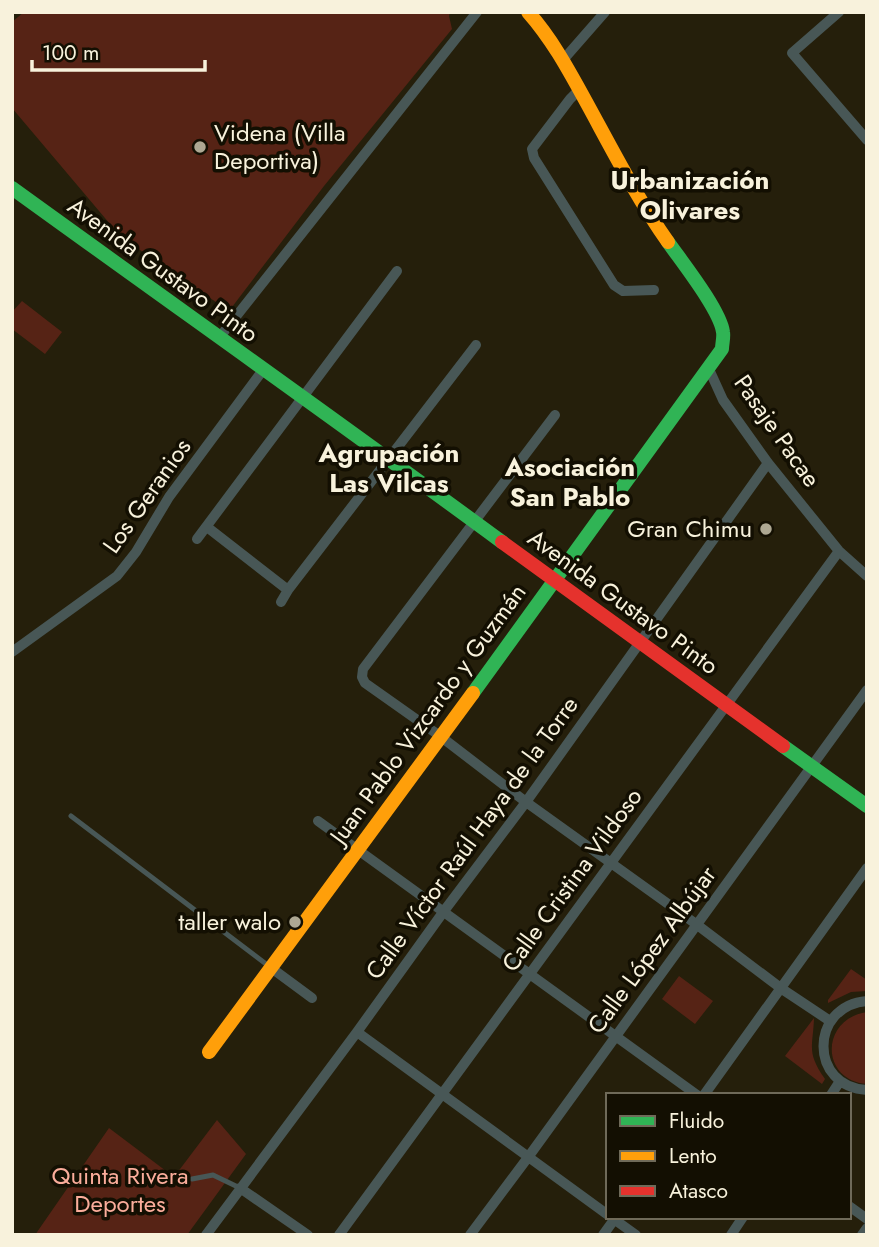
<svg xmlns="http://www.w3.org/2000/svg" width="879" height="1247" font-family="Jost,sans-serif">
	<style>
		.green { fill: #562315 }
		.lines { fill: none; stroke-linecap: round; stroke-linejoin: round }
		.lane { stroke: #485756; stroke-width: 5 }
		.street { stroke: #485756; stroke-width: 10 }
		.fast { stroke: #30b455; stroke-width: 14 }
		.slow { stroke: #ff9f0a; stroke-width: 14 }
		.jam { stroke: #e5322d; stroke-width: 14 }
		.poi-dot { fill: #aea893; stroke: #130f02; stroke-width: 2.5 }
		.labels { text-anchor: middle; stroke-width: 7; stroke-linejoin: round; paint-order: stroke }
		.poi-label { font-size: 24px; fill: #f8f2dc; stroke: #130f02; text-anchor: end }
		.street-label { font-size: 24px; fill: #f8f2dc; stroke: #130f02 }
		.park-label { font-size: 24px; fill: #fbad9b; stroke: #130f02 }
		.neighbourhood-label { font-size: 26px; font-weight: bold; fill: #f8f2dc; stroke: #130f02 }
	</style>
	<rect width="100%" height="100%" fill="#251f0b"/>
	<path class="green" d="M 24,12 L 450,12 L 449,16 L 452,29 L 324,186 L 229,311 L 121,237 L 12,108 L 12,22 Z
		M 22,301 L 62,332 L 45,354 L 12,329 L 12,312 Z
		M 851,969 L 867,980 L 867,991 L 851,992 L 828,1003 L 828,1000 Z
		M 679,976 L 713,1001 L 695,1024 L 662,999 Z
		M 867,1012 L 867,1084 C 820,1080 820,1019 867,1012 Z
		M 814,1018 C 813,1047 806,1052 825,1079 L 822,1084 L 785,1056 Z
		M 217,1120 L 246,1154 L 187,1235 L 35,1235 L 109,1128 L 174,1177 Z"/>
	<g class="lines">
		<path class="lane" d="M 71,816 L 270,967
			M 192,1179 L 213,1175 L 240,1188"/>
		<path class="street" d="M 839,12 L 792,53 L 867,140
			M 563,60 L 605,12
			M 579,90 L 570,99 L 532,149 L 534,158 L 614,285 L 623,291 L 654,290
			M 219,338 L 477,12
			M 708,367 L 723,400 L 768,463 L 839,551 L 867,576
			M 555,415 L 363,669 L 362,677 L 365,683 L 440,736 L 526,802 L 696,924 L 782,989 L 830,1021
			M 207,527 L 288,590
			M 197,539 L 397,271
			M 281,602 L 288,590 L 476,345
			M 12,652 L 117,576 L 136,552 L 169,497 L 263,370
			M 318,821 L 697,1095
			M 270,967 L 312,998
			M 867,1001 C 809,1006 809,1087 867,1090
			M 357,1032 L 608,1215
			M 704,1095 L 867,868
			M 831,1095 L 840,1081
			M 240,1188 L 308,1235
			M 849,1206 L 867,1219
			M 611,1217 L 636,1235
			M 206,1235 L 357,1032 L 444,911 L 526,802 L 768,463
			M 339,1235 L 839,551
			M 470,1235 L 529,1156 L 867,690
			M 603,1235 L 616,1217
			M 731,1235 L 743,1217
			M 862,1235 L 867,1228"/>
		<path class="fast" d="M 12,188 C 175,306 339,422 502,542
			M 473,693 L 722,349 C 722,344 724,337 723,332 C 720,310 682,262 668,242
			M 783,746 L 867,806"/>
		<path class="slow" d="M 528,12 C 551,38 567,67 584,98 C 611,147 636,197 668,242
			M 209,1052 L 473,693"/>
		<path class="jam" d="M 502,542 L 783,746"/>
	</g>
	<g class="poi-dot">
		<circle cx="200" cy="147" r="7"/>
		<circle cx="766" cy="529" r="7"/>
		<circle cx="295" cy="922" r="7"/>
	</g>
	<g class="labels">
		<g class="poi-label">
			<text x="214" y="141" text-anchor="start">Videna (Villa<tspan x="214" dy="28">Deportiva)</tspan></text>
			<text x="752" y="537">Gran Chimu</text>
			<text x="281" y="930">taller walo</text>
		</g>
		<g class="street-label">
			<text transform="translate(163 270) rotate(36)" y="8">Avenida Gustavo Pinto</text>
			<text transform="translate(777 431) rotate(55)" y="8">Pasaje Pacae</text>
			<text transform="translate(147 496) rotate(-55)" y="8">Los Geranios</text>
			<text transform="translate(623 602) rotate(36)" y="8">Avenida Gustavo Pinto</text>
			<text transform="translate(428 714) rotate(-54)" y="8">Juan Pablo Vizcardo y Guzmán</text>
			<text transform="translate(472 838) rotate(-54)" y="8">Calle Víctor Raúl Haya de la Torre</text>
			<text transform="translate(572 880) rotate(-54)" y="8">Calle Cristina Vildoso</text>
			<text transform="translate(652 950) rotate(-54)" y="8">Calle López Albújar</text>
		</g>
		<g class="park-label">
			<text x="120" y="1184">Quinta Rivera<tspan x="120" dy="28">Deportes</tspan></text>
		</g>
		<g class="neighbourhood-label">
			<text x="690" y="189">Urbanización<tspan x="690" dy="30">Olivares</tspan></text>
			<text x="389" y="462">Agrupación<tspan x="389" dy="30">Las Vilcas</tspan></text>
			<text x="570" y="476">Asociación<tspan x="570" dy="30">San Pablo</tspan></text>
		</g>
	</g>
	<rect width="879" height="1247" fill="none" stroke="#f8f2dc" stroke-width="28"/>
	<rect x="606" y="1093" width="245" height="126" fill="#130f02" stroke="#6f6a59" stroke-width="2"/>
	<rect x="620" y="1116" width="35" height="10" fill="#30b455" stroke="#6f6a59" stroke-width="2"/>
	<text x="669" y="1128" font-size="21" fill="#f8f2dc">Fluido</text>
	<rect x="620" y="1151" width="35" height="10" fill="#ff9f0a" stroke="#6f6a59" stroke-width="2"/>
	<text x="669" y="1163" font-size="21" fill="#f8f2dc">Lento</text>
	<rect x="620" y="1186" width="35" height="10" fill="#e5322d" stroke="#6f6a59" stroke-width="2"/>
	<text x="669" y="1198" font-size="21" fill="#f8f2dc">Atasco</text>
	<path d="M32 60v10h173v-10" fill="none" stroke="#f8f2dc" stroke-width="3.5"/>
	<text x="42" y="60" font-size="21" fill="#f8f2dc" stroke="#130f02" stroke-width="5" paint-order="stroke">100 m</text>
</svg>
